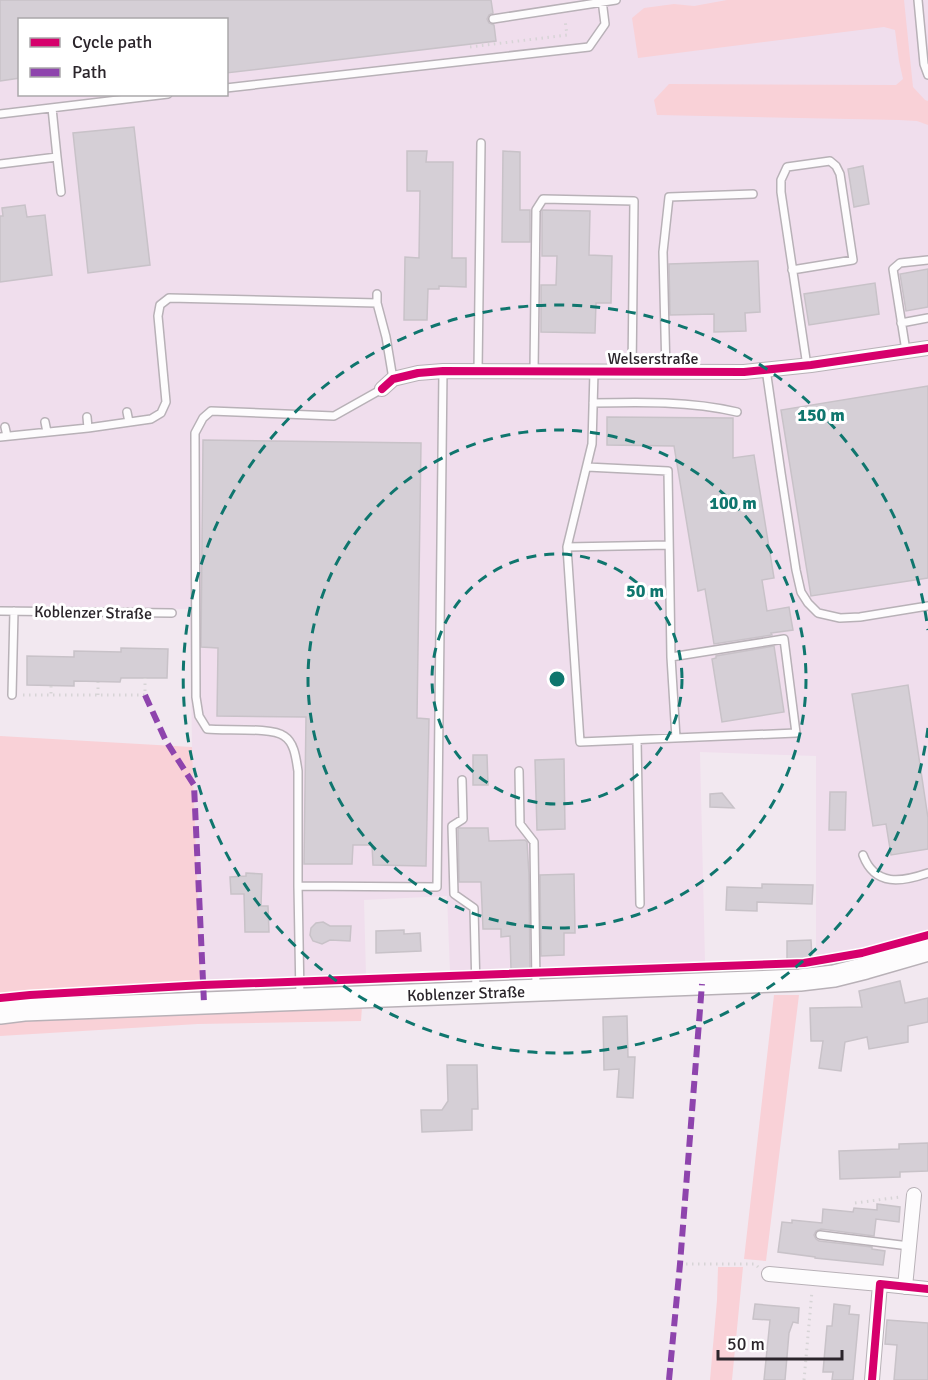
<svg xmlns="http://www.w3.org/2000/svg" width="928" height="1380" font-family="Signika,sans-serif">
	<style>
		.built { fill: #f0deed; fill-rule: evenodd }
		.green { fill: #f9d1d7 }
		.building { fill: #d5cfd6; stroke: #c8c2c8; stroke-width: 1.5 }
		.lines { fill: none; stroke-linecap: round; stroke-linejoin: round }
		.lane-casing { stroke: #b8b1b7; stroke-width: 10 }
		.street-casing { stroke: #b8b1b7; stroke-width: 16 }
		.primary-casing { stroke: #b8b1b7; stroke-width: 24 }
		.path { stroke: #d7d4d6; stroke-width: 3; stroke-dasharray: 1.5 4.5; stroke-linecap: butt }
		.lane { stroke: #fdfcfd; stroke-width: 7 }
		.street { stroke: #fdfcfd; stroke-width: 14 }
		.primary { stroke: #fdfcfd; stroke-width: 21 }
		.quiet { stroke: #8e44ad; stroke-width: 6; stroke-dasharray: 12 6; stroke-linecap: butt }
		.cycleway-casing { stroke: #fff; stroke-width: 11 }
		.cycleway { stroke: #d6006c; stroke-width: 8 }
		.ring { fill: none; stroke: #0f766e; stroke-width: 3; stroke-dasharray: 10 8 }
		.labels { text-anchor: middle; stroke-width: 6; stroke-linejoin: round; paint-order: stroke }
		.street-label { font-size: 16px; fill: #2b252b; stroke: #fff }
		.centre { fill: #0f766e; stroke: #fff; stroke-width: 3 }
		.ring-label { font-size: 18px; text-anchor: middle; font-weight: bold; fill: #0f766e; stroke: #fff; stroke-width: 6; stroke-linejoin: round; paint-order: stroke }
	</style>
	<rect width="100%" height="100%" fill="#f2e8f0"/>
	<path class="built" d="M 0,0 L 928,0 L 928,931 L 862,948 L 816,956 L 816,756 L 700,752 L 705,962 L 450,972 L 447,896 L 364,900 L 366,975 L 201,981 L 192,747 L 190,609 L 0,607 ZM 20,20 L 226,20 L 226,94 L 20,94 Z"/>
	<path class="green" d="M 727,0 L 904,0 L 913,87 L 925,100 L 928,101 L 928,125 L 917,121 L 899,120 L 657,115 L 654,100 L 669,84 L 896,85 L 903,79 L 899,61 L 895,30 L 884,27 L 638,58 L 632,18 L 644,8 L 674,4 L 694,6 Z
		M 0,736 L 192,747 L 201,981 L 29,990 L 0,993 Z
		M 774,995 L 799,995 L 766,1261 L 744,1259 Z
		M 362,1007 L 361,1021 L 198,1024 L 0,1036 L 0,1023 L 29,1020 Z
		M 718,1267 L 743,1267 L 732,1380 L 710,1380 L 717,1300 Z"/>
	<path class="building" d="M 0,0 L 491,0 L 493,13 L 489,15 L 487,19 L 489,23 L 494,25 L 496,41 L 226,73 L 226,20 L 20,20 L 20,78 L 0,81 Z
		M 134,127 L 150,265 L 88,273 L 73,133 Z
		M 407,151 L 427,151 L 426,162 L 453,162 L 452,258 L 466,258 L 466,287 L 439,286 L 439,289 L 428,289 L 427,320 L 404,320 L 405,257 L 419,258 L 420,191 L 407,191 Z
		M 503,151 L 520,152 L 520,210 L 530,210 L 530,242 L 502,242 Z
		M 863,166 L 869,204 L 854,207 L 848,169 Z
		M 25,205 L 27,217 L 45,215 L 52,275 L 0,282 L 0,216 L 3,216 L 2,208 Z
		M 542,210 L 590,211 L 589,255 L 612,256 L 611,303 L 596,303 L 595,333 L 541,332 L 541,285 L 556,285 L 557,256 L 542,256 Z
		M 758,261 L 760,312 L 745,313 L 746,331 L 714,332 L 714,314 L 670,315 L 669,264 Z
		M 928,269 L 928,307 L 906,311 L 900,274 Z
		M 875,283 L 879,314 L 809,325 L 804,294 Z
		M 928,386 L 928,578 L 811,596 L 781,410 Z
		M 607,417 L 733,418 L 733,458 L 754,455 L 774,578 L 762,580 L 767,611 L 789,607 L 793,630 L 771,633 L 772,635 L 714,644 L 705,589 L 698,591 L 674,446 L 607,445 Z
		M 203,440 L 421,443 L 417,718 L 429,719 L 426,866 L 373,865 L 372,845 L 353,845 L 352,864 L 304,864 L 306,717 L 217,716 L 218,648 L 201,647 Z
		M 774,646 L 784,712 L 722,722 L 712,659 L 716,658 L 716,656 Z
		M 121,648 L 168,649 L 167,678 L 121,678 L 120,682 L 74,681 L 74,686 L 27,685 L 27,656 L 74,657 L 74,651 L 121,652 Z
		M 908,685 L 928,818 L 928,849 L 891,855 L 886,824 L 873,826 L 852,694 Z
		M 473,755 L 487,755 L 488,785 L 473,785 Z
		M 564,759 L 565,829 L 537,830 L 535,760 Z
		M 830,792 L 846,792 L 845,830 L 829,830 Z
		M 722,793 L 734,808 L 710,807 L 710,794 Z
		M 459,828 L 488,828 L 489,841 L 525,840 L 527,842 L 529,875 L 530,969 L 511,969 L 510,936 L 501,937 L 501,929 L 483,929 L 481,882 L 459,882 L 458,829 Z
		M 246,873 L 262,874 L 261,906 L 268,906 L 269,932 L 245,932 L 244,894 L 231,894 L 230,877 L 246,876 Z
		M 574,874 L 575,933 L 564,933 L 564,955 L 541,956 L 540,875 Z
		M 762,884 L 813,885 L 812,904 L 757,902 L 757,911 L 726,910 L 727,887 L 762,888 Z
		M 323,922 L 330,926 L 351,926 L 350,941 L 330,940 L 322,944 L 313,941 L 310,935 L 311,928 L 316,923 Z
		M 404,930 L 404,934 L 420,933 L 421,951 L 376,953 L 376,931 Z
		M 811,940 L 812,959 L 787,960 L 787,941 Z
		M 900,981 L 905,1003 L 928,998 L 928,1022 L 908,1026 L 908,1042 L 869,1049 L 867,1037 L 845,1042 L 841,1071 L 819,1068 L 823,1041 L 811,1041 L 810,1008 L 862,1007 L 859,991 Z
		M 627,1016 L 628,1057 L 635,1057 L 633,1098 L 617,1097 L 619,1069 L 604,1070 L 603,1017 Z
		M 447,1065 L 477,1065 L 478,1109 L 472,1109 L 472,1130 L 422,1132 L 421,1110 L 442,1110 L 448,1101 Z
		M 928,1143 L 928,1171 L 900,1172 L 900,1177 L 840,1179 L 839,1151 L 899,1149 L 899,1144 Z
		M 877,1204 L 900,1207 L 899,1222 L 876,1219 L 874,1236 L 821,1229 L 816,1231 L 814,1235 L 816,1239 L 819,1241 L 872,1247 L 872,1249 L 885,1251 L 883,1265 L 815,1258 L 815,1257 L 778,1252 L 782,1222 L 792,1223 L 792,1220 L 822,1223 L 823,1209 L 853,1212 L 854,1208 L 877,1210 Z
		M 755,1304 L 799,1308 L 798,1323 L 793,1322 L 789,1333 L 785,1380 L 764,1380 L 770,1320 L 753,1319 Z
		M 834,1304 L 850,1306 L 849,1314 L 859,1315 L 853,1380 L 832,1380 L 833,1372 L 823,1372 L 827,1326 L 832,1326 Z
		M 887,1320 L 928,1323 L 928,1380 L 894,1380 L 897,1345 L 885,1344 Z"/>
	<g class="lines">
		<g class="lane-casing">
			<path id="lane" d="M 918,0 L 924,64 L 928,75
				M 493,19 L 616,0
				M 226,88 L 589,47 L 605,24 L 602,0
				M 0,114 L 168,94
				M 57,157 L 61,192
				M 0,164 L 57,157 L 52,108
				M 792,270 L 853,260 L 840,174 L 836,166 L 830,161 L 787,167 L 781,180 L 781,192 L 807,366
				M 377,303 L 377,294
				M 901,323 L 928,318
				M 906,351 L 893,269 L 900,263 L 928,260
				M 766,369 L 781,473 L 796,570 L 801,592 L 808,603 L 818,613 L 840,618 L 860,617 L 928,606
				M 478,371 L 481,143
				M 534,372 L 536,210 L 543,199 L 634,201 L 632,372
				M 594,372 L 592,444 L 567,547 L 580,742 C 652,739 724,736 796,733 L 784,639 L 671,657 L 676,738
				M 666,372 L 663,252 L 669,197 L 753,194
				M 382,389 L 334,416 L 211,411 L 203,418 L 195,433 L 196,697 L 199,716 L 207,729 C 225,731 272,727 284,736 C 295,743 296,759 298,771 L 298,886 L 437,887 L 443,371
				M 593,403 C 641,402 690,401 737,412
				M 127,412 L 129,422
				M 87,417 L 88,428
				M 45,422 L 47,432
				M 5,427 L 7,436
				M 0,437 L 88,428 L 151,419 L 161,413 L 166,402 L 158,316 L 160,305 L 169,298 L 377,303 L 386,337 L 393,379
				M 587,467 L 668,471 L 671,657
				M 567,547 L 669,545
				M 0,611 L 172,613
				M 12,695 L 14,611
				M 637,740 L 640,904
				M 519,771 L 520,824 L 534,842 L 536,986
				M 462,780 L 463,819 L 452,826 L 454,894 L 474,908 L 476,990
				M 863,855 C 875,887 902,882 928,873
				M 298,886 L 300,998
				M 820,1235 L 909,1246"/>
		</g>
		<g class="street-casing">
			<path id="street" d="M 382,389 L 393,379 L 418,373 L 443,371 L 744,372 L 811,365 L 928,348
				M 769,1274 L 880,1284
				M 905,1287 L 914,1195
				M 872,1380 L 880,1284 L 928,1289"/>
		</g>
		<g class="primary-casing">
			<path id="primary" d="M 0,1013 L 24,1010 L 800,980 L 834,976 L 866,968 L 928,950"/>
		</g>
		<path class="path" d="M 470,47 L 567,35 L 565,20
			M 51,686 L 51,695
			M 23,695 L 145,695 L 145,678
			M 98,695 L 98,682
			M 855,1203 L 900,1197
			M 680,1264 L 755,1264 L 758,1267
			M 804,1380 L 812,1291"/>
		<use href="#lane" class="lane"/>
		<use href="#street" class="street"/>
		<use href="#primary" class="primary"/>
		<path class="quiet" d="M 145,695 L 166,741 L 194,785 L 204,1003
			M 669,1380 L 680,1264 L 702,984"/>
		<g class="cycleway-casing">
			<path id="cycleway" d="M 382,389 L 393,379 L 418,373 L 443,371 L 744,372 L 811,365 L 928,348
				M 0,998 L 30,995 L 203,985 L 804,963 L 862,953 L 928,935
				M 872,1380 L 880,1284 L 928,1289"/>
		</g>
		<use href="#cycleway" class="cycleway"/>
	</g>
	<g class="ring">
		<circle cx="557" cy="679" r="125"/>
		<circle cx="557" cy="679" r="249"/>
		<path d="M928 728A374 374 0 1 1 928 630"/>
	</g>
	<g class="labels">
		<g class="street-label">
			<text x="653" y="364">Welserstraße</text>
			<text transform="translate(93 612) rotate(1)" y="6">Koblenzer Straße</text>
			<text transform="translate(466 993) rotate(-2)" y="6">Koblenzer Straße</text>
		</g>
	</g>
	<circle cx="557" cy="679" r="9" class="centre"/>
	<g class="ring-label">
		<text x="821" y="421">150 m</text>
		<text x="733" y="509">100 m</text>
		<text x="645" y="597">50 m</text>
	</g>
	<rect x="18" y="18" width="210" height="78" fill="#ffffff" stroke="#aaa8aa" stroke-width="1.5"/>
	<rect x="30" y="38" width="30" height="9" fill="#d6006c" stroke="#aaa8aa" stroke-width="1.5"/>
	<text x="72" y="48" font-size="18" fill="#2b252b">Cycle path</text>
	<rect x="30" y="68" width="30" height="9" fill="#8e44ad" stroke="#aaa8aa" stroke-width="1.5"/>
	<text x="72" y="78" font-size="18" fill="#2b252b">Path</text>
	<path d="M718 1350v9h124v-9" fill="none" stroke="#2b252b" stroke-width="3"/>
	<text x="727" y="1350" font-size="18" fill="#2b252b" stroke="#ffffff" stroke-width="4.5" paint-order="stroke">50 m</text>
</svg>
